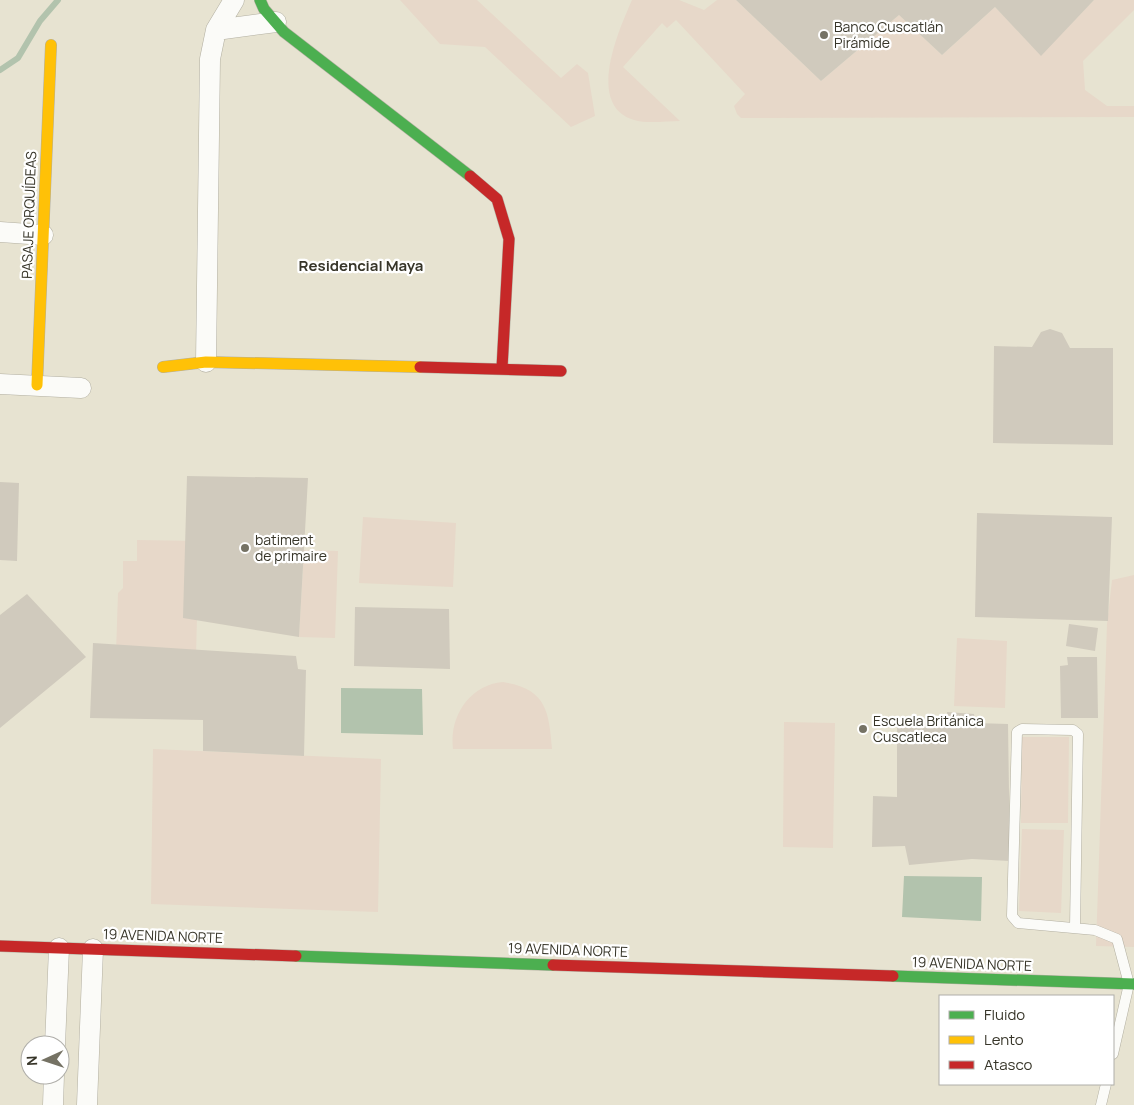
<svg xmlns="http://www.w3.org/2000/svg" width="1134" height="1105" font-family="Manrope,sans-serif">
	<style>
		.green { fill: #e7d8c9 }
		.water { fill: #b2c3ad }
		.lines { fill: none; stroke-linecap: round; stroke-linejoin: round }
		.stream { stroke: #b2c3ad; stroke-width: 6 }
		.building { fill: #d0cabd }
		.lane-casing { stroke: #b2afa1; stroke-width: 11 }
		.street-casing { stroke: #b2afa1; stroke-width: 21 }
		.fast-casing { stroke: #b2afa1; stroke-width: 12 }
		.slow-casing { stroke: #b2afa1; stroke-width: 12 }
		.jam-casing { stroke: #b2afa1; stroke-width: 12 }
		.lane { stroke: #fbfbf8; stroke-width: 10 }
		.street { stroke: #fbfbf8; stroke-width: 20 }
		.fast { stroke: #4caf50; stroke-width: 11 }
		.slow { stroke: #ffc107; stroke-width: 11 }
		.jam { stroke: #c62828; stroke-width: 11 }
		.poi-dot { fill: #757264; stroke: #fff; stroke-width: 2 }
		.labels { text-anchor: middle; stroke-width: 4.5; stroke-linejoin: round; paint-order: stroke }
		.poi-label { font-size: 14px; fill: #373529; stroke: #fff; text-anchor: start }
		.street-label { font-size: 14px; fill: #373529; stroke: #fff }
		.neighbourhood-label { font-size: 15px; font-weight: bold; fill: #373529; stroke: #fff }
	</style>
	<rect width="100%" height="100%" fill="#e7e3d1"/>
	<path class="green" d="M 400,0 L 477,0 L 561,78 L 577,64 L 588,73 L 595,116 L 571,127 L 485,47 L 440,44 Z
		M 632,0 L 679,0 L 704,10 L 717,0 L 736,0 L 821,81 L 899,15 L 942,55 L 995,7 L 1041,55 L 1094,0 L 1134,0 L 1134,10 L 1083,61 L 1085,90 L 1107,106 L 1134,106 L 1134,117 L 741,118 L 737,114 L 734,106 L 745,94 L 676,20 L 667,28 L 662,23 L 623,67 L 680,121 C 667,121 647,124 634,120 C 585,105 619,30 632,0 Z
		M 363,517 L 456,523 L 453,587 L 359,583 Z
		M 137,540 L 199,541 L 196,655 L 116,653 L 118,593 L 123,588 L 123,561 L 137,561 Z
		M 304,550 L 338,551 L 335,638 L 299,637 Z
		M 1134,575 L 1134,947 L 1096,946 L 1107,624 L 1112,580 Z
		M 957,638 L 1007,641 L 1005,708 L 954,706 Z
		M 503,682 C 546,689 549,710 552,749 L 453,749 C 449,717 469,685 503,682 Z
		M 784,722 L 835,723 L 833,848 L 783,847 Z
		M 1022,737 L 1069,737 L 1068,823 L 1021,823 Z
		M 153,749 L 381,759 L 378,912 L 151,904 Z
		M 1022,829 L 1064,830 L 1061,913 L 1019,911 Z"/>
	<path class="water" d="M 341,688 L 422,689 L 423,735 L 341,733 Z
		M 904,876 L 982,877 L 981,921 L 902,917 Z"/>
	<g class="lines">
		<path class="stream" d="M 0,70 L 18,58 L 40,21 L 58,0"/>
	</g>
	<path class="building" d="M 736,0 L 1094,0 L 1041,56 L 995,7 L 942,55 L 899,15 L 821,81 Z
		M 1050,329 L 1062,333 L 1070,348 L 1113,348 L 1113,445 L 993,443 L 994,346 L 1032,347 L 1041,332 Z
		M 187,476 L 308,478 L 299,637 L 183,618 Z
		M 0,482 L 19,483 L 17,561 L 0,560 Z
		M 977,513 L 1112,517 L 1108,621 L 975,617 Z
		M 27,594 L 86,657 L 0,728 L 0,615 Z
		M 355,607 L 449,609 L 450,669 L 354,666 Z
		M 1069,624 L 1098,628 L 1095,651 L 1066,646 Z
		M 93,643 L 296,656 L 298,669 L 306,670 L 304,756 L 203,751 L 203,720 L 90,718 Z
		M 1067,657 L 1097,657 L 1098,718 L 1061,718 L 1060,666 L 1068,665 Z
		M 947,712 L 974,714 L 975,723 L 1008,724 L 1010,861 L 972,859 L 909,865 L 905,846 L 872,847 L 873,796 L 897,797 L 897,719 L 948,721 Z"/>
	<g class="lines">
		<g class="lane-casing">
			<path id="lane" d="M 1075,927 L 1078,734 L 1073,730 L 1022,729 L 1017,732 L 1012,916 L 1018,923 L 1095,930 L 1117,939 L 1129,984 L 1113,1054
				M 1101,1105 L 1106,1084"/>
		</g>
		<g class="street-casing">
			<path id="street" d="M 216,30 L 276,22
				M 0,232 L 43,235
				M 206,362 L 210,59 L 216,30 L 234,0
				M 0,384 L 81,388
				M 55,1045 L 59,948
				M 53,1105 L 54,1075
				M 87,1105 L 93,949"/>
		</g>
		<g class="fast-casing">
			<path id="fast" d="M 260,0 L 264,9 L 284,32 L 470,176
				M 296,956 L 553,965
				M 893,976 L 1134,984"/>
		</g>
		<g class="slow-casing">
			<path id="slow" d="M 163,367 L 206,362 L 420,367
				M 37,385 L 51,45"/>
		</g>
		<g class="jam-casing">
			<path id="jam" d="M 470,176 L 497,199 L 509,239 L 502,368
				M 420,367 L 561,371
				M 0,946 L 296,956
				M 553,965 L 893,976"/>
		</g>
		<use href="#lane" class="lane"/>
		<use href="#street" class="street"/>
		<use href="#fast" class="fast"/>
		<use href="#slow" class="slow"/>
		<use href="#jam" class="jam"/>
	</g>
	<g class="poi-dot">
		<circle cx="824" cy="35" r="5"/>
		<circle cx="245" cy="548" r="5"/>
		<circle cx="863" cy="729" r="5"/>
	</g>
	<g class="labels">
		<g class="poi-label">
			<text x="834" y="32">Banco Cuscatlán<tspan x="834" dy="16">Pirámide</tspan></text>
			<text x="255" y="545">batiment<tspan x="255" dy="16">de primaire</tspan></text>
			<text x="873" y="726">Escuela Británica<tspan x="873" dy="16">Cuscatleca</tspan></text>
		</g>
		<g class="street-label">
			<text transform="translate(29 215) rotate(-88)" y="5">PASAJE ORQUÍDEAS</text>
			<text transform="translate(163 936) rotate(2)" y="5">19 AVENIDA NORTE</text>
			<text transform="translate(568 950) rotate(2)" y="5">19 AVENIDA NORTE</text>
			<text transform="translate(972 964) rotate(2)" y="5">19 AVENIDA NORTE</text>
		</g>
		<g class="neighbourhood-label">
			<text x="361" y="271">Residencial Maya</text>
		</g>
	</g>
	<rect x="939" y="995" width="175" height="90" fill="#ffffff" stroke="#afaea9"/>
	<rect x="949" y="1011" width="25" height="8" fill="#4caf50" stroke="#afaea9"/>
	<text x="984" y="1020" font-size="15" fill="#373529">Fluido</text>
	<rect x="949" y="1036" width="25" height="8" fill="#ffc107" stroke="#afaea9"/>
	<text x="984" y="1045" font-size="15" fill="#373529">Lento</text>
	<rect x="949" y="1061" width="25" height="8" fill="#c62828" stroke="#afaea9"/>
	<text x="984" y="1070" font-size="15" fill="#373529">Atasco</text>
	<g transform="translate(45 1060) rotate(267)"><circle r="24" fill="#ffffff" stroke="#afaea9"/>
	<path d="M0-4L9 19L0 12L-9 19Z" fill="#757264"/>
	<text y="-8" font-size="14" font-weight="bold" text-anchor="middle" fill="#373529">N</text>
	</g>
</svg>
